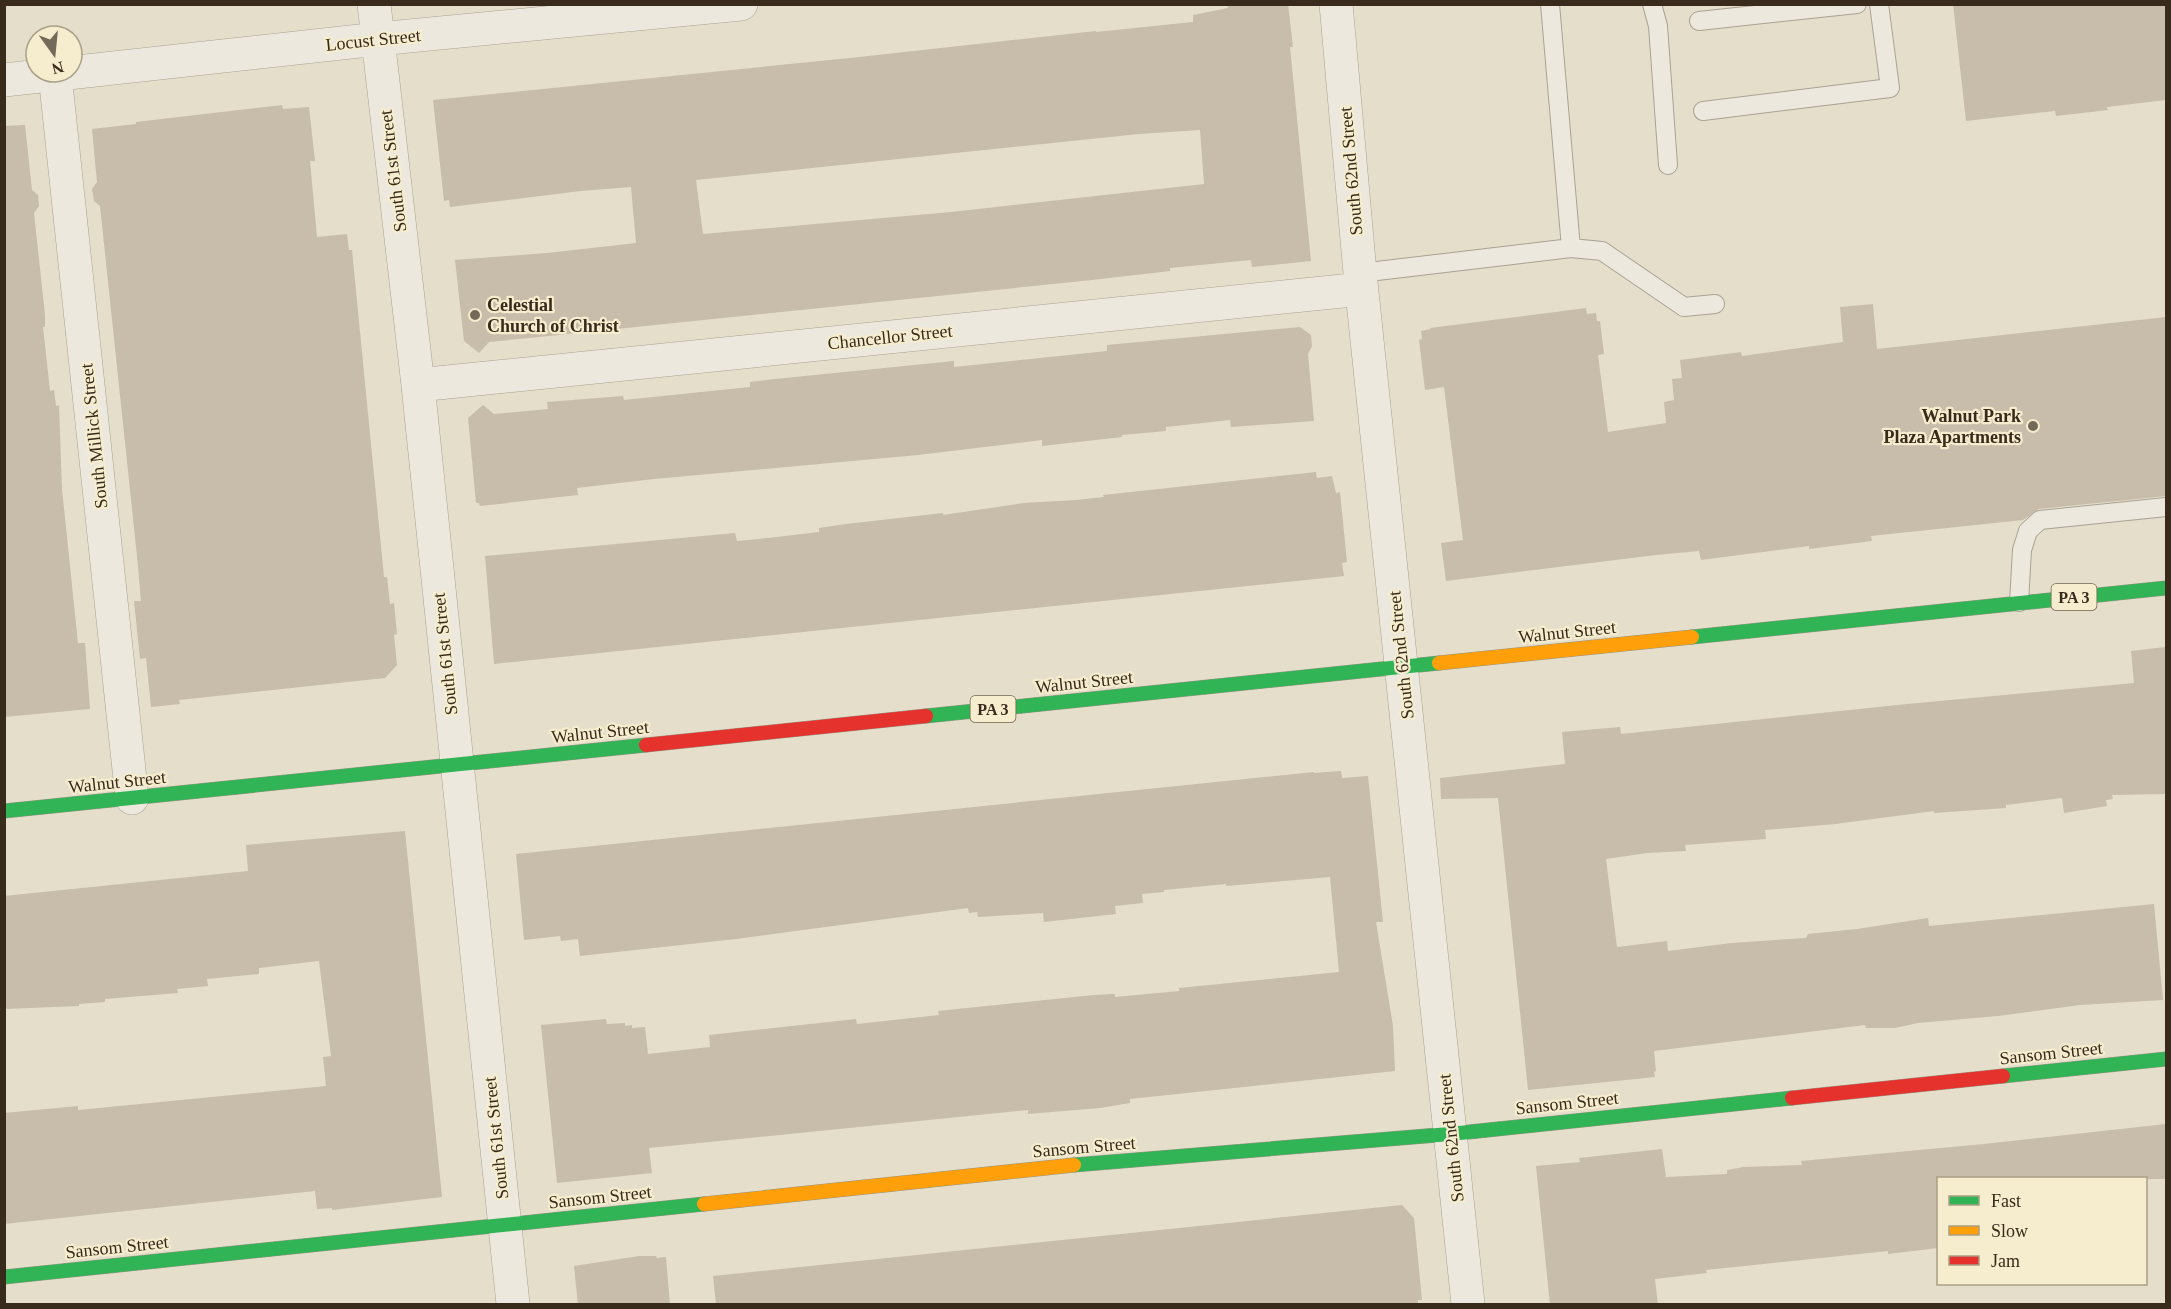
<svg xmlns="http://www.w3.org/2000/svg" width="2171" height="1309" font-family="Georgia,serif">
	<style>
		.building { fill: #c8bcab; fill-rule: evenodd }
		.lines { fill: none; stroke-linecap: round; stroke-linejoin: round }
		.lane-casing { stroke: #a9a294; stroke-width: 20 }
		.street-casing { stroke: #a9a294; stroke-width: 34 }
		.fast-casing { stroke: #999284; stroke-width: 15 }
		.slow-casing { stroke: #999284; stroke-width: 15 }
		.jam-casing { stroke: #999284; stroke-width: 15 }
		.lane { stroke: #ece8dd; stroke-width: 18 }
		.street { stroke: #ece8dd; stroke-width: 33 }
		.fast { stroke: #30b455; stroke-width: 14 }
		.slow { stroke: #ff9f0a; stroke-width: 14 }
		.jam { stroke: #e5322d; stroke-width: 14 }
		.poi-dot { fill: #746a59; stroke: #f6edcf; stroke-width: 2 }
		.labels { text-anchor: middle; stroke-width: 4.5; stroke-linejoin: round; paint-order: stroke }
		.shield { fill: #f6edcf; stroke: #716552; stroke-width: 1.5 }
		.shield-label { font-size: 16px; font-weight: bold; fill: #382b1c }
		.street-label { font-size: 18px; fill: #382b1c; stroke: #f6edcf }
		.poi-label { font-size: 18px; font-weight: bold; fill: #382b1c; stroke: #f6edcf; text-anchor: start }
	</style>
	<rect width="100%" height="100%" fill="#e4deca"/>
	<path class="building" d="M 1227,4 L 1288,4 L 1293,47 L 1290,47 L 1311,261 L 1252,267 L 1251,260 L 1170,268 L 1170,271 L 1092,280 L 539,337 L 489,342 L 479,353 L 464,341 L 455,260 L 547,253 L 636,243 L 631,187 L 581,191 L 450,207 L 449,200 L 444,201 L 433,100 L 850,58 L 1096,31 L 1096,32 L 1193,22 L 1193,15 L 1228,8 ZM 1200,130 L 1204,184 L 951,212 L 703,234 L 696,180 L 1139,134 Z
		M 1953,4 L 2166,4 L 2166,100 L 2107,107 L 2108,110 L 2056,116 L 2055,111 L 1966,121 Z
		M 282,105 L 283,109 L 309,107 L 315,161 L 310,161 L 317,237 L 347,234 L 349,250 L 352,250 L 384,577 L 387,577 L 390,604 L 394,603 L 397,634 L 394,635 L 397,665 L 385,678 L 179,700 L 180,704 L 151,707 L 146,658 L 140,659 L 134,601 L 141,601 L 137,556 L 100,206 L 94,201 L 92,189 L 97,182 L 92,129 L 136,124 L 136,122 Z
		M 25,125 L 32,190 L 38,195 L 39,206 L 34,213 L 45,315 L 45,327 L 43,327 L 50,391 L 54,390 L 56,406 L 59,405 L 62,489 L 78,643 L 85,643 L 90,709 L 4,717 L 4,126 Z
		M 1873,304 L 1877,349 L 2166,317 L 2166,496 L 2039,509 L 2023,520 L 1871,536 L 1872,541 L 1809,549 L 1809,546 L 1701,560 L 1699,551 L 1656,555 L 1446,581 L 1441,543 L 1463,540 L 1444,387 L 1425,390 L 1419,340 L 1422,339 L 1421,331 L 1431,329 L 1430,328 L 1586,308 L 1587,314 L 1596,313 L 1597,321 L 1600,321 L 1604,354 L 1598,355 L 1608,432 L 1666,423 L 1664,402 L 1674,400 L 1672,379 L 1682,378 L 1680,360 L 1741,352 L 1742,356 L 1843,342 L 1840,307 Z
		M 1300,327 L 1311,335 L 1312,346 L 1308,354 L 1314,421 L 1231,427 L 1230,420 L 1166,427 L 1166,431 L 1122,435 L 1122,437 L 1042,446 L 1042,440 L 918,455 L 654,479 L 577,488 L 578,495 L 480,506 L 479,503 L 476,503 L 468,418 L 483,405 L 494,414 L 548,409 L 547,402 L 623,396 L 624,400 L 750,387 L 750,382 L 775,379 L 954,361 L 954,367 L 1107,351 L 1107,345 Z
		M 1316,472 L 1317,478 L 1332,476 L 1336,493 L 1340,492 L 1347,562 L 1342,563 L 1344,576 L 494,664 L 485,556 L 735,533 L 737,541 L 768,538 L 819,532 L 819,528 L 846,524 L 943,513 L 943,515 L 1024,503 L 1076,500 L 1104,497 L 1103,495 Z
		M 2166,647 L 2166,794 L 2112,795 L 2113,799 L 2106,800 L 2107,806 L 2064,813 L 2062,798 L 2006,805 L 2006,808 L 1934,813 L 1934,811 L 1835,824 L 1765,830 L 1766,839 L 1685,845 L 1686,851 L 1647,853 L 1606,859 L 1617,947 L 1667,941 L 1668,951 L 1731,943 L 1806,938 L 1808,934 L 1857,929 L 1928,918 L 1929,926 L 2154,904 L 2163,1000 L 2080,1005 L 1998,1016 L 1918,1023 L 1895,1028 L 1866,1028 L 1865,1025 L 1654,1051 L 1656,1071 L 1654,1072 L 1655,1077 L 1528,1090 L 1498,798 L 1441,799 L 1440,778 L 1565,764 L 1562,732 L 1620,727 L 1621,734 L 1907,704 L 2134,683 L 2131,651 Z
		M 1341,771 L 1342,778 L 1368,776 L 1383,922 L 1376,922 L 1393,1026 L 1395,1071 L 1130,1099 L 1130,1103 L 1100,1108 L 1028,1114 L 1028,1110 L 649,1148 L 652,1173 L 557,1183 L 541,1025 L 606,1019 L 607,1024 L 625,1023 L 625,1026 L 632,1025 L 632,1028 L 645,1027 L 648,1054 L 710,1047 L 709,1035 L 856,1019 L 857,1024 L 939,1015 L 938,1011 L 1094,995 L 1115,994 L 1115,997 L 1179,991 L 1179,988 L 1339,972 L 1330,877 L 1226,886 L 1226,884 L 1164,890 L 1164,892 L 1142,894 L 1143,903 L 1115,906 L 1116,914 L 1044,922 L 1043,913 L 978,917 L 977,912 L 969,913 L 968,908 L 736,939 L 580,956 L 578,939 L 561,941 L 560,936 L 524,940 L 516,854 L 1314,772 L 1314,773 Z
		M 405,831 L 442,1197 L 332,1210 L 332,1208 L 317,1209 L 315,1191 L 4,1224 L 4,1113 L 78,1106 L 78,1110 L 326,1086 L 323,1057 L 331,1056 L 319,961 L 259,968 L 259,974 L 207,979 L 208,986 L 177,989 L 178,993 L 105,999 L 105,1002 L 79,1004 L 79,1006 L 4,1009 L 4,896 L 248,871 L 246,845 Z
		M 2166,1124 L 2166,1179 L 1938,1179 L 1938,1248 L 1888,1254 L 1888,1251 L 1706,1270 L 1707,1273 L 1655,1279 L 1658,1305 L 1550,1305 L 1536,1166 L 1580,1162 L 1579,1158 L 1662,1149 L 1666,1177 L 1727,1174 L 1727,1170 L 1744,1167 L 1802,1165 L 1801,1161 L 1984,1144 Z
		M 1402,1205 L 1414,1218 L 1422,1300 L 1418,1300 L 1418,1305 L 716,1305 L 713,1276 Z
		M 639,1256 L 656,1256 L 657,1258 L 666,1257 L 670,1305 L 578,1305 L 574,1266 Z"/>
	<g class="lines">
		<g class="lane-casing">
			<path id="lane" d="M 1550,4 L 1571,248
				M 1652,4 L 1658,26 L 1668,165
				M 1699,21 L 1857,4
				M 1703,111 L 1890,88 L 1879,4
				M 1360,273 L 1571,248 L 1602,251 L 1684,307 L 1715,304
				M 2019,602 L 2022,550 L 2028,531 L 2040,520 L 2166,507"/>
		</g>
		<g class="street-casing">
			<path id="street" d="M 374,4 L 418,385 L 513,1304
				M 1336,4 L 1360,273 L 1468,1304
				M 55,75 L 132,798
				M 4,80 L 378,39 L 741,4
				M 418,385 L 1362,289"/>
		</g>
		<g class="fast-casing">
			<path id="fast" d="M 1692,637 L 2166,588
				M 926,716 L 1439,663
				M 4,811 L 646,745
				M 2003,1076 L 2166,1059
				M 1074,1165 L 1450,1134 L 1792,1098
				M 4,1277 L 704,1204"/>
		</g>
		<g class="slow-casing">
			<path id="slow" d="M 1439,663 L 1692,637
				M 704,1204 L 1074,1165"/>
		</g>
		<g class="jam-casing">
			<path id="jam" d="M 646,745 L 926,716
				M 1792,1098 L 2003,1076"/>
		</g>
		<use href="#lane" class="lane"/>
		<use href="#street" class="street"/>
		<use href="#fast" class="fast"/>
		<use href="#slow" class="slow"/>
		<use href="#jam" class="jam"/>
	</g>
	<g class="poi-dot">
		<circle cx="475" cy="315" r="6"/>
		<circle cx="2033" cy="426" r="6"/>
	</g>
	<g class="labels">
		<g class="shield">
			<rect x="2051.5" y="584" width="45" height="26" rx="4.5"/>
			<rect x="970.5" y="696" width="45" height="26" rx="4.5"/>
		</g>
		<g class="shield-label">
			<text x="2074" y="603">PA 3</text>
			<text x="993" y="715">PA 3</text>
		</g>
		<g class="street-label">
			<text transform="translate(373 40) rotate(-6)" y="6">Locust Street</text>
			<text transform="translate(393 171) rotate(-97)" y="6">South 61st Street</text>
			<text transform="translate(1351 171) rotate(-95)" y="6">South 62nd Street</text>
			<text transform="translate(890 337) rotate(-6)" y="6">Chancellor Street</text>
			<text transform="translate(94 436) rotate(-96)" y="6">South Millick Street</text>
			<text transform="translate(1567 632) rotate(-6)" y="6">Walnut Street</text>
			<text transform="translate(445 654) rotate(-96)" y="6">South 61st Street</text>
			<text transform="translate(1401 655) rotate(-96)" y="6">South 62nd Street</text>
			<text transform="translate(1084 682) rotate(-6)" y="6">Walnut Street</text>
			<text transform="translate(600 732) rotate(-6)" y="6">Walnut Street</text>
			<text transform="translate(117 782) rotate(-6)" y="6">Walnut Street</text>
			<text transform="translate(2051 1053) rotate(-6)" y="6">Sansom Street</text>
			<text transform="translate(1567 1103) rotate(-6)" y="6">Sansom Street</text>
			<text transform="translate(496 1138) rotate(-96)" y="6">South 61st Street</text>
			<text transform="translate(1451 1138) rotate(-96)" y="6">South 62nd Street</text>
			<text transform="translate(1084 1147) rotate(-5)" y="6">Sansom Street</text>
			<text transform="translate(600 1197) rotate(-6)" y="6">Sansom Street</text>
			<text transform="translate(117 1247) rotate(-6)" y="6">Sansom Street</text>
		</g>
		<g class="poi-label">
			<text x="487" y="311">Celestial<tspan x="487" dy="21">Church of Christ</tspan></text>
			<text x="2021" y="422" text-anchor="end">Walnut Park<tspan x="2021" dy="21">Plaza Apartments</tspan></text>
		</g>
	</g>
	<rect width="2171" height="1309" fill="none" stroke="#382b1c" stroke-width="12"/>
	<rect x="1937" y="1177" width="210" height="108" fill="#f6edcf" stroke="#aa9f87" stroke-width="1.5"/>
	<rect x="1949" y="1196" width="30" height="9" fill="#30b455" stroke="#aa9f87" stroke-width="1.5"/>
	<text x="1991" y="1207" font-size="18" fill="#382b1c">Fast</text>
	<rect x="1949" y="1226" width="30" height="9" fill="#ff9f0a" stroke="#aa9f87" stroke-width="1.5"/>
	<text x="1991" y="1237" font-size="18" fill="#382b1c">Slow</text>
	<rect x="1949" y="1256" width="30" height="9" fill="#e5322d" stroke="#aa9f87" stroke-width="1.5"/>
	<text x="1991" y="1267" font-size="18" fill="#382b1c">Jam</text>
	<g transform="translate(54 54) rotate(165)"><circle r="28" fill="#f6edcf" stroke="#aa9f87" stroke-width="1.5"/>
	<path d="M0-4.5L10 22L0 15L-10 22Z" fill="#746a59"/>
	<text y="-9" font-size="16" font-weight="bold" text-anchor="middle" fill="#382b1c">N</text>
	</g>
</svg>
